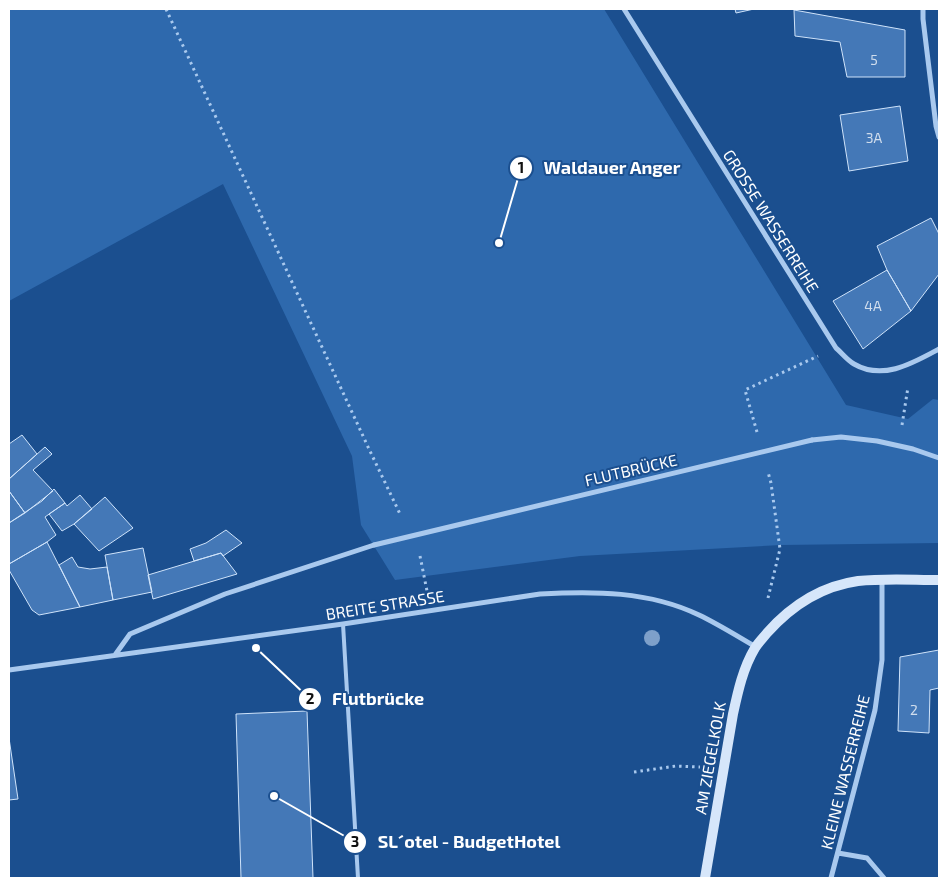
<svg xmlns="http://www.w3.org/2000/svg" width="948" height="887" font-family="'Exo 2',sans-serif">
	<style>
		.green { fill: #2e69ad }
		.building { fill: #4478b7; stroke: #cfe3fa }
		.lines { fill: none; stroke-linecap: round; stroke-linejoin: round }
		.path { stroke: #a9c9ee; stroke-width: 3; stroke-dasharray: 2.5 4; stroke-linecap: butt }
		.lane { stroke: #a9c9ee; stroke-width: 4 }
		.street { stroke: #a9c9ee; stroke-width: 5 }
		.secondary { stroke: #d6e6fa; stroke-width: 10 }
		.street-bridge { stroke: #a9c9ee; stroke-width: 5 }
		.tree { fill: #7ea0ca }
		.labels { text-anchor: middle; stroke-width: 4; stroke-linejoin: round; paint-order: stroke }
		.number-label { font-size: 14px; fill: #d0dded }
		.street-label { font-size: 16px; fill: #fff; stroke: #1b4f8f }
		.leader { fill: none; stroke: #fff; stroke-width: 2 }
		.callout-dot { fill: #fff; stroke: #1b4f8f; stroke-width: 2 }
		.mark-label { font-size: 15px; text-anchor: middle; font-weight: bold; fill: #111 }
		.callout-label { font-size: 18px; text-anchor: middle; font-weight: bold; fill: #fff; stroke: #1b4f8f; stroke-width: 4; stroke-linejoin: round; paint-order: stroke }
	</style>
	<rect width="100%" height="100%" fill="#1b4f8f"/>
	<path class="green" d="M 9,9 L 604,9 L 846,405 L 908,419 L 933,399 L 939,400 L 939,543 L 781,545 L 580,556 L 395,580 L 361,525 L 352,456 L 223,184 L 9,301 Z"/>
	<path class="building" d="M 735,9 L 754,9 L 736,13 Z
		M 794,10 L 905,30 L 905,77 L 847,77 L 840,42 L 795,36 Z
		M 900,106 L 908,161 L 849,171 L 840,115 Z
		M 931,218 L 939,234 L 939,274 L 911,311 L 887,270 L 877,246 Z
		M 887,270 L 911,311 L 863,349 L 833,301 Z
		M 22,435 L 37,454 L 9,479 L 9,444 Z
		M 45,447 L 52,454 L 33,470 L 53,491 L 25,513 L 9,491 L 9,479 Z
		M 54,489 L 65,503 L 45,517 L 56,535 L 47,542 L 9,564 L 9,523 L 42,501 Z
		M 9,491 L 25,513 L 9,523 Z
		M 80,495 L 92,509 L 74,524 L 62,531 L 49,514 L 65,503 L 67,506 Z
		M 105,497 L 133,528 L 99,551 L 74,524 Z
		M 226,530 L 242,543 L 223,556 L 221,553 L 194,561 L 190,549 L 206,543 Z
		M 47,542 L 80,607 L 39,615 L 32,610 L 9,570 L 9,564 Z
		M 143,548 L 152,592 L 113,600 L 105,555 Z
		M 221,553 L 237,574 L 153,599 L 148,575 Z
		M 72,557 L 78,567 L 90,569 L 107,567 L 113,600 L 80,607 L 59,565 Z
		M 939,650 L 939,688 L 930,690 L 929,733 L 898,731 L 900,657 Z
		M 307,711 L 313,878 L 241,878 L 236,714 Z
		M 9,738 L 18,799 L 9,800 Z"/>
	<g class="lines">
		<path class="path" d="M 166,9 L 369,449 L 401,516
			M 902,425 L 908,387
			M 757,432 L 745,390 L 818,356
			M 420,556 L 427,591
			M 768,598 L 780,549 L 771,483 L 768,472
			M 634,772 L 676,766 L 700,767"/>
		<path class="lane" d="M 343,624 L 358,878"/>
		<path class="street" d="M 624,9 L 836,348 C 842,353 847,360 854,364 C 883,381 913,363 939,349
			M 923,9 L 923,19 L 936,126 L 939,137
			M 812,440 L 841,437 L 877,441 L 913,449 L 939,458
			M 115,655 L 130,634 L 225,594 L 374,545
			M 9,670 L 343,624 L 540,594 C 594,591 649,591 699,615 C 718,624 737,636 756,647
			M 838,853 L 867,858 L 884,878
			M 831,878 L 875,710 L 882,660 L 882,580"/>
		<path class="secondary" d="M 705,878 L 733,714 C 738,691 743,668 755,648 C 758,643 763,638 767,633 C 791,606 822,586 858,581 C 885,578 913,580 939,580"/>
		<path class="street-bridge" d="M 374,545 L 812,440"/>
	</g>
	<circle class="tree" cx="652" cy="638" r="8"/>
	<g class="labels">
		<g class="number-label">
			<text x="874" y="65">5</text>
			<text x="874" y="143">3A</text>
			<text x="873" y="311">4A</text>
			<text x="914" y="715">2</text>
		</g>
		<g class="street-label">
			<text transform="translate(771 221) rotate(58)" y="6">GROSSE WASSERREIHE</text>
			<text transform="translate(631 470) rotate(-13)" y="6">FLUTBRÜCKE</text>
			<text transform="translate(385 605) rotate(-9)" y="6">BREITE STRASSE</text>
			<text transform="translate(710 758) rotate(-80)" y="6">AM ZIEGELKOLK</text>
			<text transform="translate(845 772) rotate(-76)" y="6">KLEINE WASSERREIHE</text>
		</g>
	</g>
	<path class="leader" d="M499 243L521 168M256 648L310 699M274 796L355 842"/>
	<g class="callout-dot">
		<circle cx="499" cy="243" r="5"/>
		<circle cx="256" cy="648" r="5"/>
		<circle cx="274" cy="796" r="5"/>
		<circle cx="521" cy="168" r="12"/>
		<circle cx="310" cy="699" r="12"/>
		<circle cx="355" cy="842" r="12"/>
	</g>
	<g class="mark-label">
		<text x="521" y="173">1</text>
		<text x="310" y="704">2</text>
		<text x="355" y="847">3</text>
	</g>
	<g class="callout-label">
		<text x="612" y="174">Waldauer Anger</text>
		<text x="378" y="705">Flutbrücke</text>
		<text x="469" y="848">SL´otel - BudgetHotel</text>
	</g>
	<rect width="948" height="887" fill="none" stroke="#ffffff" stroke-width="20"/>
</svg>
